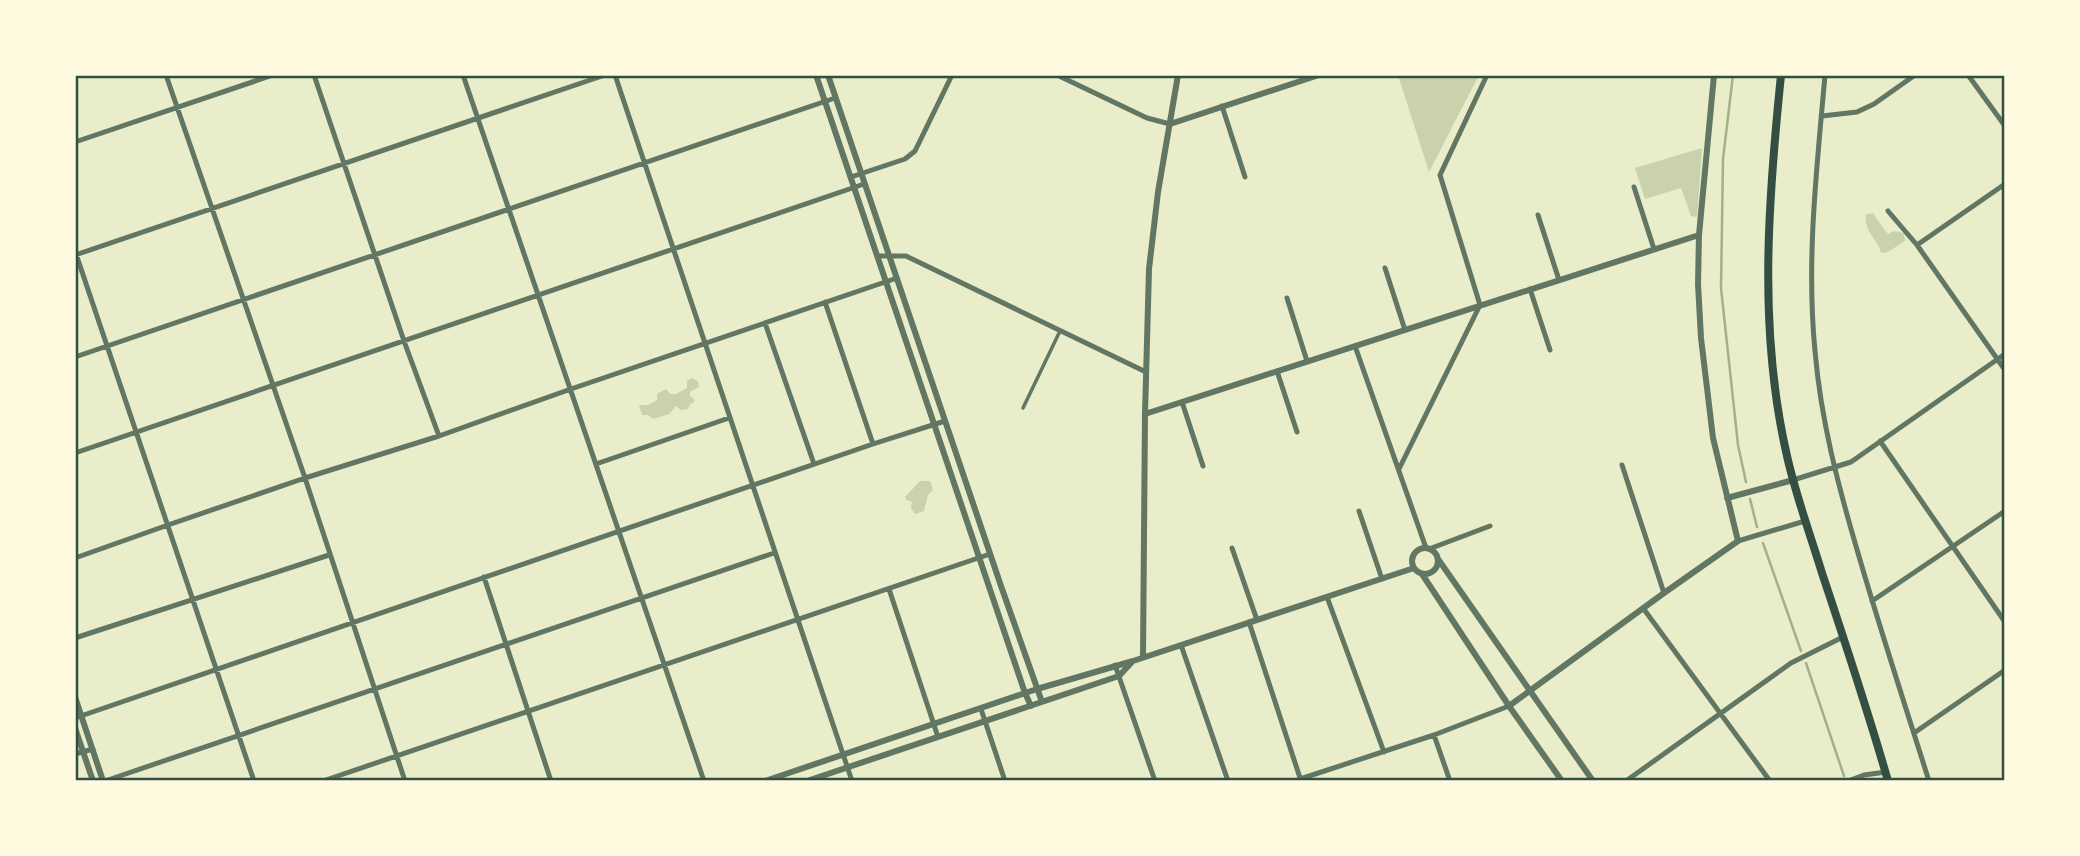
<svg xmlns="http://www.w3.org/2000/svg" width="2080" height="856" font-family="Arial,sans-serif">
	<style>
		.green { fill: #cad2ad }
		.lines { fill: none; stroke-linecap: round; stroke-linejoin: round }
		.stream { stroke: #a3b18a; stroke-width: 2.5 }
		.pedestrian { stroke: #617663; stroke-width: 3.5 }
		.minor { stroke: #617663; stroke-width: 5 }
		.tertiary { stroke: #617663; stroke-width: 6 }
		.trunk { stroke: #344e41; stroke-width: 8 }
		.neatline { fill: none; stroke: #344e41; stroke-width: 2.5 }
	</style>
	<rect width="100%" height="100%" fill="#e9edc9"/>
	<path class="green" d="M 1398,75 L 1479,75 L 1429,172 Z
		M 1702,148 L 1697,217 L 1691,216 L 1681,188 L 1645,199 L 1635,168 Z
		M 1873,213 L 1886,232 L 1889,234 C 1893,230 1899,231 1904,234 L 1905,241 L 1888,252 L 1881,253 C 1878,239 1863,232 1866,214 Z
		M 692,378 L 698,381 L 699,387 L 690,392 L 690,396 L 695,400 L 693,403 L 690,404 L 688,409 L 681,410 L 676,406 L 669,414 L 653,419 L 648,415 L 642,415 L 639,405 L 648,405 L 657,400 L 657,394 L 666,389 L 670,394 L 676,394 L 687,388 L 687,381 Z
		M 920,481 L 930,481 L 933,490 L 928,495 L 924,511 L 915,514 L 911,508 L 912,502 L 906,500 L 905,497 Z"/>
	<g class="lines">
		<path class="stream" d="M 1733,75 L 1723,159 L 1721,288 L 1738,445 L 1746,482
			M 1750,499 L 1757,527
			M 1763,543 L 1801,651
			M 1806,663 L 1844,776
			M 1916,781 L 1919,779"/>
		<path class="pedestrian" d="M 1023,408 L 1060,331"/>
		<path class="minor" d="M 166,75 L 305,478 L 405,781
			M 314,75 L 404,341 L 439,436
			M 463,75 L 704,781
			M 615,75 L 852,781
			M 1057,75 L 1147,118 L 1170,124
			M 1825,75 C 1817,167 1806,259 1815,351 C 1821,421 1838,485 1858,553 C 1880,629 1905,705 1929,781
			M 1968,75 L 2005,126
			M 1222,106 L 1245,177
			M 1822,116 L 1857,112 L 1874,104 L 1915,75
			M 75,142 L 273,75
			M 851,177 L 905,159 L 915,151 L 952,75
			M 1634,187 L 1654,249
			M 1888,211 L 1917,245 L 2005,370
			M 1538,215 L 1559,280
			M 1917,245 L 2005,184
			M 75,251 L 254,781
			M 75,255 L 605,75
			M 877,256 L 906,256 L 1146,372
			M 1385,268 L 1405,330
			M 1530,289 L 1550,350
			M 1287,298 L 1307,361
			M 825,302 L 873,444
			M 765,323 L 814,464
			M 1355,346 L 1426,548
			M 75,357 L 835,98
			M 1277,371 L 1297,432
			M 1182,402 L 1203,466
			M 1880,441 L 2005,622
			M 75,453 L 864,184
			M 596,464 L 729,418
			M 1622,465 L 1664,593
			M 1399,469 L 1480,305 L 1440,175 L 1487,75
			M 1793,480 L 1851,462 L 2005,354
			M 1359,511 L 1382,579
			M 1738,541 L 1805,521
			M 1232,548 L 1257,620
			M 1429,549 L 1490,526
			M 75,558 L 168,525 L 305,478 L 439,436 L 571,389 L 897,278
			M 484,577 L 551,781
			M 889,589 L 938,737
			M 1327,597 L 1384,752
			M 1872,601 L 2005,511
			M 1643,608 L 1770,781
			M 1249,622 L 1301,781
			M 75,638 L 329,555
			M 1181,645 L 1228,781
			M 1115,665 L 1155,781
			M 981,709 L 1005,781
			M 75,718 L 873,444 L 945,421
			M 1914,733 L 2005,670
			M 1434,735 L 1450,781
			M 75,754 L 93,749
			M 105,781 L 774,553
			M 323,781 L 990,554
			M 1294,781 L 1434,735 L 1509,706
			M 1626,781 L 1791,663 L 1843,637
			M 1848,781 L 1864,775 L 1886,772"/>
		<path class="tertiary" d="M 816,75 L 1025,693 L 1031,706
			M 828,75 L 1001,586 L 1042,702
			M 1170,124 L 1319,75
			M 1145,414 L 1699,235
			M 1727,498 L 1793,480
			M1412 561a13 13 0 1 1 26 0a13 13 0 1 1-26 0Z
			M 1438,559 L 1593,781
			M 1422,574 L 1509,706 L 1562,781
			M 1143,657 L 1145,414 L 1149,269 L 1158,192 L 1178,75
			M 75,697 L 103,781
			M 1509,706 L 1664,593 L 1738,541 L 1713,438 L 1701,338 L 1698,284 L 1699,235 L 1714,75
			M 75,728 L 93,781
			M 765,781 L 1037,689 L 1133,661 L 1414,568
			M 807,781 L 1119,676 L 1132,662"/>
		<path class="trunk" d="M 1781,75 C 1768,202 1758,331 1787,456 C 1796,496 1810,534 1822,573 C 1845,642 1868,711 1888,781"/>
	</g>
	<rect width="2080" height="856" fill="none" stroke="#fefae0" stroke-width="154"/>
	<rect x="77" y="77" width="1926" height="702" class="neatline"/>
</svg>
